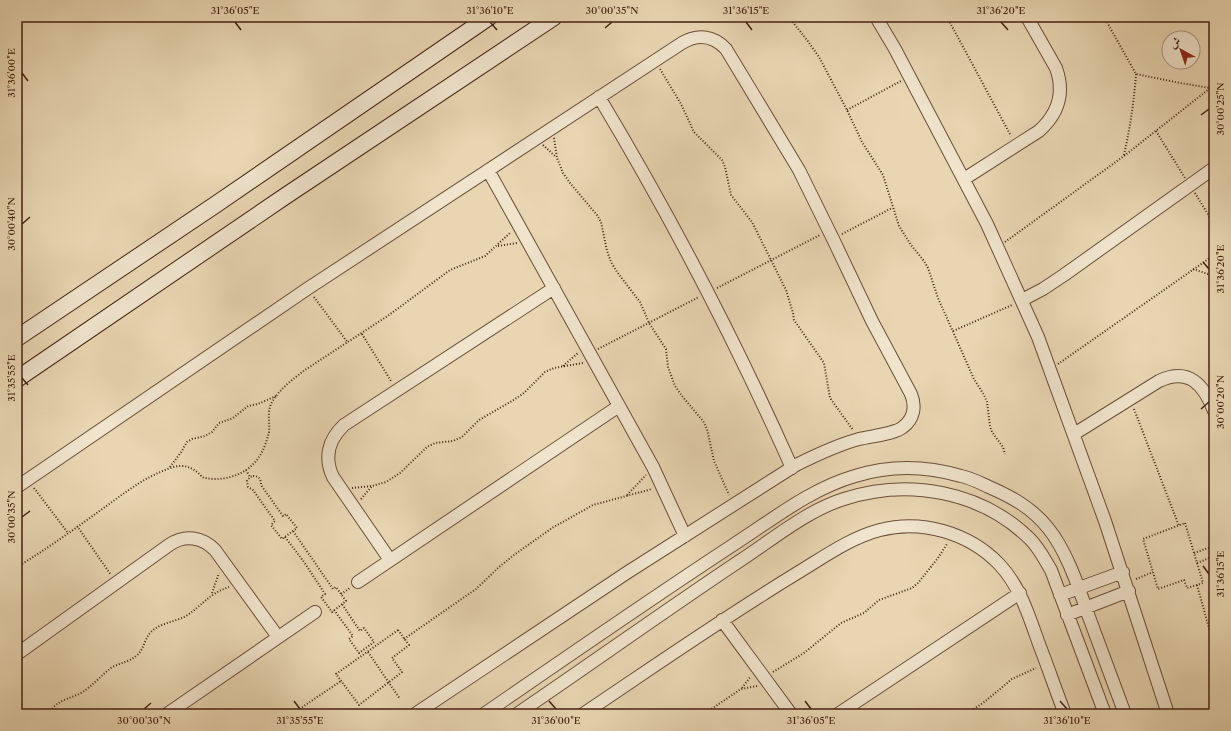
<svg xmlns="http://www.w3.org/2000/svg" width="1231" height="731" font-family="'Libre Caslon Text',Amiri,serif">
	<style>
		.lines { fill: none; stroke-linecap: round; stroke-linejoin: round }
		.street-casing { stroke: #6d4e39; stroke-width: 14 }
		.secondary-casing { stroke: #442111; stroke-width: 18 }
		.path { stroke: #442111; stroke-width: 2; stroke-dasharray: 1 2; stroke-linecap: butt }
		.street { stroke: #f0e4cd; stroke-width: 12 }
		.secondary { stroke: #f0e4cd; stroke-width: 16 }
		.ticks { fill: none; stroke: #442111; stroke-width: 1.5 }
		.neatline { fill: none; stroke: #442111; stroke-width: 1.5 }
		.ticks-label { font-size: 10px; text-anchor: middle; fill: #442111 }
	</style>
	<rect width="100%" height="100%" fill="#e8d6b2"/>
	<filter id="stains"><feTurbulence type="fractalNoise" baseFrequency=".005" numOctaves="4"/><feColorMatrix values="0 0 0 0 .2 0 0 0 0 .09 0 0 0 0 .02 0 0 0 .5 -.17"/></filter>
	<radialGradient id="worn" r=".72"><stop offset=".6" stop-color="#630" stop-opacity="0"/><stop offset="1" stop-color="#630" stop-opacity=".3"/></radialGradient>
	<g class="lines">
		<g class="street-casing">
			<path id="street" d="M 876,17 L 895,49 L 987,224 L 1038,337 L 1105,521 L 1168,714
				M 599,97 C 671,217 735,340 792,468
				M 488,170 L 653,467 L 685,536
				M 964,179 L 1039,131 C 1058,114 1065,93 1056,68 L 1027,17
				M 1022,300 L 1043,289 L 1064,275 L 1214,168
				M 1074,434 L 1159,381 C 1189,367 1204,385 1214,411
				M 17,487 L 307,289 L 682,43 C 697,34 713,35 726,49 L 799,170 L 833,239 L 872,321 L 911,394 C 916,406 914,419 903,427 C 895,434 871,436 859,439 C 837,445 816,455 796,465 L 628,572 L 415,714
				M 390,560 L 333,477 C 324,458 328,440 344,425 L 554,288
				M 358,582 L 619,406
				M 1060,595 L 1123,572
				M 1067,615 L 1129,591
				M 722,620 L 791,714
				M 17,654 L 169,545 C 185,534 202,537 215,550 L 278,637
				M 167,714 L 315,612
				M 484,714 C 567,657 649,600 733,545 C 772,520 810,489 855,476 C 890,465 927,466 961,476 C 971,478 980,483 989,487 C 1012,497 1032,508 1048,528 C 1067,551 1079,589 1089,617 C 1101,650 1113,682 1125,714
				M 517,714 C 592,663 666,610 741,560 C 773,539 808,510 844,499 C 908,478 981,491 1030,539 C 1039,548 1045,560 1051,570 L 1105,714
				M 583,714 C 653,667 722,619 794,575 C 821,559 849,538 880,530 C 922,519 969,533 999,564 C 1020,586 1029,616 1039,644 C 1048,667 1056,691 1065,714
				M 838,714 L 1020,593"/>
		</g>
		<g class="secondary-casing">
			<path id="secondary" d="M 17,338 L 215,205 L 489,17
				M 17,379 L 284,197 L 554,17"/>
		</g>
		<path class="path" d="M 789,17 L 795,25 L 807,40 L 819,57 L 847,110 L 862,142 L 883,175 L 899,226 L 911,245 L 924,261 L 928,268 L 938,298 L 974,379 L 984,395 L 987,402 L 990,426 L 992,432 L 1003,447 L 1005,454
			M 947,17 L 1011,136
			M 1104,17 L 1136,74 L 1180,83 L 1210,88
			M 660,69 L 681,104 L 694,132 L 722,160 L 725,167 L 731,195 L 752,222 L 786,290 L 793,313 L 794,320 L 824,363 L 830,398 L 853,430
			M 847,110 L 901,81
			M 1156,131 L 1185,178
			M 554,138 L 557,158 L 563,173 L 570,183 L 597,215 L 601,222 L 607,251 L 611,262 L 617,272 L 640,302 L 649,323 L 666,349 L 668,367 L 675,386 L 682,396 L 703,421 L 707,429 L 714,461 L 729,495
			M 543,145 L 556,157
			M 1124,155 C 1130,128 1134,102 1136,74
			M 1195,193 L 1214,224
			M 842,234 L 892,208
			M 1005,242 L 1124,156 L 1214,85
			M 498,246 L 517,243
			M 1193,269 L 1214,276
			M 717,288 L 820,235
			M 314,297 L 348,343
			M 953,331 L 1012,305
			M 362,334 L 391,381
			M 598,349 L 699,297
			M 1058,364 L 1214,255
			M 563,366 L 578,353
			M 1134,409 L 1179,526
			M 170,467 L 182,451 L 184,447 L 187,442 L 192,439 L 205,436 L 212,432 L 219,423 L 233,418 L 248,406 L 258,404 L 276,396
			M 246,470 L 250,477
			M 253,476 C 259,476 261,479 261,485 L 283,516 L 286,514 L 297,528 L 282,539 L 271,525 L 275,521 L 253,490 L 248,487 L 247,481 L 250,477 Z
			M 34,488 L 68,533
			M 352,488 L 372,486 L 386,482 L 400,473 L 427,447 L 435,443 L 453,441 L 462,437 L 479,420 L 512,401 L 524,393 L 545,372 L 554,368 L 583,363
			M 627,495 L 646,475
			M 361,499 L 372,486
			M 1185,523 L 1203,583 L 1187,588 L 1184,580 L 1158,589 L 1143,539 Z
			M 77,526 L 111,575
			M 285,537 L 304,562 L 325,594 L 321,597 L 332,612 L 346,601 L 336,587 L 333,589 L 293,531
			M 1194,553 L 1214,546
			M 1197,563 L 1214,556
			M 17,567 C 45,550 72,531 98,512 C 118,498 136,483 158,473 C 165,470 173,466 181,466 C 190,466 197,471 202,477 C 221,483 248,475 259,457 C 264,450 267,440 269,432 C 270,423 267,413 271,404 C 278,390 293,379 305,370 L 389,315 L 450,270 L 485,256 L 511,232
			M 1136,579 L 1153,572
			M 1197,585 L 1214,646
			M 212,593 L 219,573
			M 341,594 L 350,588
			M 334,610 L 353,636 L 349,639 L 359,653 L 374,642 L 364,628 L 360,631 L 342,604
			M 398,630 L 409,645 L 392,658 L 402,672 L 359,705 L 336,674 Z
			M 404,639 L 476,589 L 499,567 L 514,555 L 552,528 L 593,505 L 652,489
			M 368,652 L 400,699
			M 773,672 L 804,653 L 841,623 L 864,613 L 879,600 L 912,588 L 918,583 L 938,558 L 947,544
			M 742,688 L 751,676
			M 49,714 C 58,696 75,700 88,688 C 96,682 103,674 111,668 C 119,663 129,662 136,656 C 144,650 144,640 150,633 C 159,623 175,622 186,616 C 203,605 208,594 229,587
			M 292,714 L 341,681
			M 704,714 L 741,689 L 757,686
			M 966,714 L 983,703 L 1012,679 L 1036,668"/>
		<use href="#street" class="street"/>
		<use href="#secondary" class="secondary"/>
	</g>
	<path class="ticks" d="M 235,22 L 241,30M 490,22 L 497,30M 746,22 L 752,30M 1001,22 L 1008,30M 605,28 L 612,22M 22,73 L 28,81M 1201,115 L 1209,109M 22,224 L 30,217M 1203,262 L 1209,269M 22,378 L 28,385M 1201,409 L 1209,402M 22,517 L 30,511M 1203,566 L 1209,574M 294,701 L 300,709M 549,701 L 556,709M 805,701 L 811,709M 1060,701 L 1067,709M 144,709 L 151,703"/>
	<rect width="1231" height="731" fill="none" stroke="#e8d6b2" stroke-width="44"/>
	<g transform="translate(1181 50) rotate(320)"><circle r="19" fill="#f0e4cd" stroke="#ab9682"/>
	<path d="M0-3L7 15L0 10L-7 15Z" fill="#8f2418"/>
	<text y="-6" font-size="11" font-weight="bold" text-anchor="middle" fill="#442111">ش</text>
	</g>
	<rect x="22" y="22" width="1187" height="687" class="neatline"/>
	<g class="ticks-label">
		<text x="235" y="14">31°36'05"E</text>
		<text x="490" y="14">31°36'10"E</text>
		<text x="612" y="14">30°00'35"N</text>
		<text x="746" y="14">31°36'15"E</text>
		<text x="1001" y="14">31°36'20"E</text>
		<text transform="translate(11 73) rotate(-90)" y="4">31°36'00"E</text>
		<text transform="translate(1220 109) rotate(-90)" y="4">30°00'25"N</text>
		<text transform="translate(11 224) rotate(-90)" y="4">30°00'40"N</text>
		<text transform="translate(1220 269) rotate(-90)" y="4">31°36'20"E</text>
		<text transform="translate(11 378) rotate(-90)" y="4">31°35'55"E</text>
		<text transform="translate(1220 402) rotate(-90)" y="4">30°00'20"N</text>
		<text transform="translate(11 517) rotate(-90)" y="4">30°00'35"N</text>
		<text transform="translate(1220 574) rotate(-90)" y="4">31°36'15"E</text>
		<text x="144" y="724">30°00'30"N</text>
		<text x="300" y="724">31°35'55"E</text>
		<text x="556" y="724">31°36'00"E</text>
		<text x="811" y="724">31°36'05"E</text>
		<text x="1067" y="724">31°36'10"E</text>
	</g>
	<rect width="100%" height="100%" filter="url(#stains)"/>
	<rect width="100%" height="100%" fill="url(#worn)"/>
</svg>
